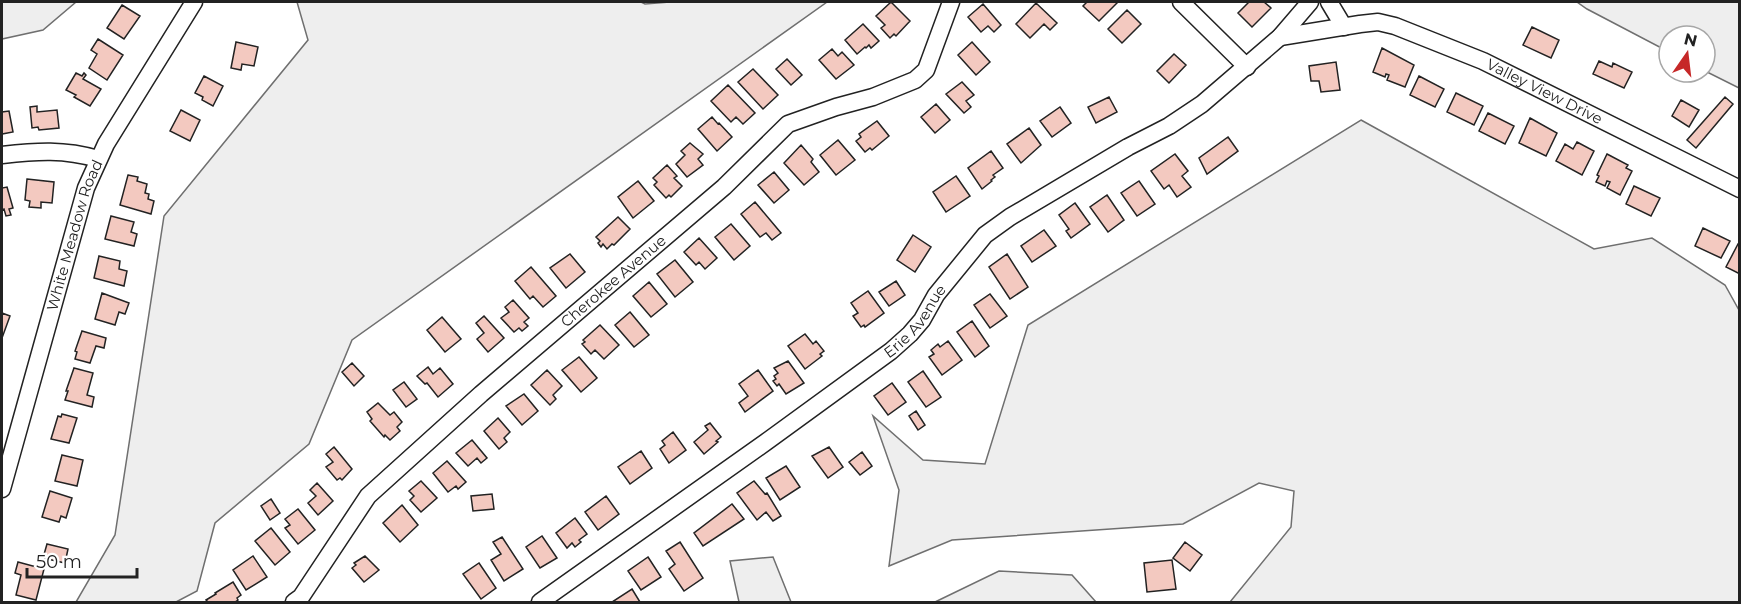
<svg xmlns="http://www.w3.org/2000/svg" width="1741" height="604" font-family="Montserrat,sans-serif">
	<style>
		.green { fill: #eee; stroke: #6f6f6f; stroke-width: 1.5 }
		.building { fill: #f3c9c0; stroke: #222; stroke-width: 1.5 }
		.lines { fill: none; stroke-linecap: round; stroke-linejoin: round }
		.minor-casing { stroke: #222; stroke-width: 19 }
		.minor { stroke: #fff; stroke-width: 16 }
		.labels { text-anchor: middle; stroke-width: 4.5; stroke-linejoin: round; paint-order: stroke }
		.street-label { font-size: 15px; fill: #222; stroke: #fff }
	</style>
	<rect width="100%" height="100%" fill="#fff"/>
	<path class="green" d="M 2,2 L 76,2 L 43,30 L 2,39 Z
		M 297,2 L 641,2 L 645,4 L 670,2 L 827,2 L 352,340 L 309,444 L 215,523 L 197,591 L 176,602 L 76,602 L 115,535 L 164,216 L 308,40 Z
		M 1577,2 L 1739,2 L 1739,88 L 1705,71 L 1705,36 L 1669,36 L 1669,52 L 1587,9 Z
		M 1361,120 L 1594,249 L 1652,238 L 1725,285 L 1740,312 L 1739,602 L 1230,602 L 1291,527 L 1294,491 L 1259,483 L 1183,524 L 952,540 L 889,566 L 899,490 L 873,416 L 923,460 L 985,464 L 1028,325 Z
		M 773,557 L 791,602 L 739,602 L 730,561 Z
		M 999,571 L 1072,575 L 1096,602 L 935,602 Z"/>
	<path class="building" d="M 891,2 L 910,21 L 896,36 L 894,34 L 890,38 L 881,28 L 885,25 L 876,16 Z
		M 1087,2 L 1115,2 L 1117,3 L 1099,21 L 1083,6 Z
		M 1249,2 L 1264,2 L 1271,8 L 1252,27 L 1238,13 Z
		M 1036,3 L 1057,23 L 1050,30 L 1044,24 L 1030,38 L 1016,24 Z
		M 983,4 L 1001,25 L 994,32 L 988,26 L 981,32 L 968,17 Z
		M 122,5 L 140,16 L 124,39 L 107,28 Z
		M 1127,10 L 1141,24 L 1122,43 L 1108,29 Z
		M 863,24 L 879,41 L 871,48 L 869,45 L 866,48 L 865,47 L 857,54 L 845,40 Z
		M 1532,27 L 1559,40 L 1551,58 L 1523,45 Z
		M 98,39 L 123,55 L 107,80 L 89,68 L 97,54 L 91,50 Z
		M 236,42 L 258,47 L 254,66 L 242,64 L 241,70 L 231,68 Z
		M 972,42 L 990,62 L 976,75 L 958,55 Z
		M 1382,48 L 1414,65 L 1405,87 L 1387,80 L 1389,75 L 1386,74 L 1385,77 L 1373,72 Z
		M 832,49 L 838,56 L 842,52 L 854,65 L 836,79 L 819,60 Z
		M 1174,54 L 1186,65 L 1169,83 L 1157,71 Z
		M 787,59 L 802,75 L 791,85 L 776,69 Z
		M 1599,61 L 1612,67 L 1613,63 L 1632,72 L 1624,88 L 1593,74 Z
		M 1336,62 L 1340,90 L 1321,92 L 1319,81 L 1311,81 L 1309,66 Z
		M 753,69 L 778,95 L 763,109 L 738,82 Z
		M 76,73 L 82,76 L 84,73 L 86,75 L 83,79 L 101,89 L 90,106 L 74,97 L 76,95 L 66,90 Z
		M 204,76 L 223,86 L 213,106 L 202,100 L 203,97 L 195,93 Z
		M 1419,76 L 1444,89 L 1435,107 L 1410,95 Z
		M 962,82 L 974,95 L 966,101 L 971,107 L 964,113 L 946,94 Z
		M 728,85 L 755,113 L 743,124 L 736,117 L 731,122 L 711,101 Z
		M 1456,93 L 1483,106 L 1474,125 L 1447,112 Z
		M 1109,97 L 1117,112 L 1096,123 L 1088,107 Z
		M 1725,97 L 1733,104 L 1696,148 L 1687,140 Z
		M 1681,100 L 1699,110 L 1689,127 L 1672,116 Z
		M 936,104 L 950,120 L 935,133 L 921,117 Z
		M 37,106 L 37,112 L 57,110 L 59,128 L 39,130 L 38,127 L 32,128 L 30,107 Z
		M 1060,107 L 1071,123 L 1052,137 L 1040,121 Z
		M 181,110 L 200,120 L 190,141 L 170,131 Z
		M 9,111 L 13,132 L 2,134 L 2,112 Z
		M 1488,113 L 1514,126 L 1505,144 L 1479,131 Z
		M 712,117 L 718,124 L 719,123 L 732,137 L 717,151 L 698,129 Z
		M 1530,118 L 1557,133 L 1546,156 L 1519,143 Z
		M 877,121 L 889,136 L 872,150 L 870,148 L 865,152 L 856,141 L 861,137 L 859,134 Z
		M 1029,128 L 1041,145 L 1021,163 L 1007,144 Z
		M 1228,137 L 1238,151 L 1207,174 L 1199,158 Z
		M 838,140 L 855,160 L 836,175 L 820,155 Z
		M 1577,142 L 1594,151 L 1582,175 L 1556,161 L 1565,144 L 1573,149 Z
		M 690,143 L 703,154 L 698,159 L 703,165 L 687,177 L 676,164 L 685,155 L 681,151 Z
		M 801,145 L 813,159 L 811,162 L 819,172 L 804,185 L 784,163 Z
		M 991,151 L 1003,168 L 993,175 L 995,177 L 991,180 L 992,181 L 982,189 L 968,168 Z
		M 1175,154 L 1188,171 L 1182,176 L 1191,187 L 1177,197 L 1169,185 L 1164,189 L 1151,171 Z
		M 1607,154 L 1628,165 L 1626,168 L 1632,171 L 1620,195 L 1607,188 L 1610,182 L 1607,181 L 1605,186 L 1596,182 L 1599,176 L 1597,175 Z
		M 667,165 L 677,176 L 674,178 L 682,186 L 671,197 L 669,195 L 666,198 L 654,185 L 657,182 L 653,178 Z
		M 774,172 L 789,190 L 774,203 L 758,185 Z
		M 128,175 L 138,177 L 137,181 L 147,184 L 145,193 L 149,194 L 148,199 L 154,201 L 151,214 L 120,205 Z
		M 956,176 L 970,196 L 946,212 L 933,192 Z
		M 27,179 L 54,182 L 52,203 L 41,202 L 41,208 L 29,207 L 30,201 L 25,200 Z
		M 638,181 L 654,201 L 633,218 L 618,197 Z
		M 1139,181 L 1155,204 L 1137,216 L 1121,193 Z
		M 1634,186 L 1660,198 L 1651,216 L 1626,204 Z
		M 7,187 L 13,208 L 9,209 L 11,215 L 6,216 L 4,209 L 2,210 L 2,188 Z
		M 1107,195 L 1124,220 L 1108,232 L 1090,207 Z
		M 755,202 L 781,233 L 772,240 L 766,233 L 760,237 L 741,214 Z
		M 1075,203 L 1090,224 L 1071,238 L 1066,231 L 1069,229 L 1059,215 Z
		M 111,216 L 134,222 L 131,232 L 137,234 L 134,246 L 105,239 Z
		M 618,217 L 630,229 L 614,245 L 612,244 L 607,249 L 603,244 L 601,247 L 598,243 L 600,241 L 596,237 Z
		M 731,224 L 750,246 L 734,260 L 715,237 Z
		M 1703,228 L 1730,241 L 1721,258 L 1695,246 Z
		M 1044,230 L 1056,246 L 1032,262 L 1021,246 Z
		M 913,235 L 931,247 L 915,272 L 897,260 Z
		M 699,238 L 717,258 L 705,269 L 699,262 L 696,265 L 684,252 Z
		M 1738,244 L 1740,245 L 1740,274 L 1726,267 Z
		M 570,254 L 585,272 L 566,288 L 550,268 Z
		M 1007,254 L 1028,287 L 1010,299 L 989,267 Z
		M 99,256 L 120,261 L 119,269 L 127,271 L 124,286 L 94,278 Z
		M 675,260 L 693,282 L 675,297 L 657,274 Z
		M 531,267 L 556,296 L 543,307 L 533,296 L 530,299 L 515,281 Z
		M 896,281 L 905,295 L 889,306 L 879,292 Z
		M 649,282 L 667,304 L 651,317 L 633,296 Z
		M 868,291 L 884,313 L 865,327 L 864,325 L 861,327 L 853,316 L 858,313 L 851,303 Z
		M 102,293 L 129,303 L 125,314 L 119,312 L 115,325 L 95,319 Z
		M 990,294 L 1007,316 L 990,328 L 974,305 Z
		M 513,300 L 529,318 L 524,322 L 528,326 L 522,331 L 519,328 L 514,332 L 501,318 L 509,312 L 505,307 Z
		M 630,312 L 649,335 L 634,347 L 615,325 Z
		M 2,313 L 10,316 L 2,338 Z
		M 484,316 L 504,338 L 488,352 L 477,339 L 484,333 L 476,323 Z
		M 442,317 L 461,339 L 445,352 L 427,330 Z
		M 972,321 L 989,346 L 975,357 L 957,332 Z
		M 600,325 L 619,345 L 604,359 L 595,350 L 591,354 L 582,344 L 585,342 L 583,340 Z
		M 82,331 L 106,338 L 104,348 L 96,346 L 90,363 L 75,359 L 77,352 L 75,351 Z
		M 805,334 L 813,344 L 816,341 L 824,351 L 820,354 L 822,356 L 805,369 L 788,346 Z
		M 948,341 L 962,360 L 942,375 L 929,357 L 934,354 L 931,350 L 938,344 L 940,347 Z
		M 579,357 L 597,378 L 581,392 L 562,370 Z
		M 788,361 L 804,383 L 786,394 L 779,384 L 777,386 L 773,381 L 776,379 L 774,376 L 778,373 L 774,368 Z
		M 352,363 L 364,376 L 354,386 L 342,372 Z
		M 428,367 L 433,374 L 440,368 L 453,384 L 438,397 L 427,383 L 425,384 L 417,376 Z
		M 74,368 L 93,373 L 87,395 L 94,397 L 92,407 L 65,400 L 68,391 L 66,391 Z
		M 547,370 L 562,386 L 553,395 L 556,399 L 550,405 L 531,385 Z
		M 758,370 L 773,391 L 745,412 L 739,403 L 748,396 L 739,384 Z
		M 923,371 L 941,397 L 926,407 L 908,382 Z
		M 404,382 L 417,399 L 406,407 L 393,390 Z
		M 892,383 L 906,402 L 888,415 L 874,396 Z
		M 524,394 L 538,411 L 522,425 L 506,406 Z
		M 378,403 L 390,415 L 394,412 L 402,422 L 397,427 L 400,431 L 390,440 L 385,435 L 384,437 L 370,421 L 372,419 L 367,412 Z
		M 916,411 L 925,425 L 918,430 L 909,416 Z
		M 62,414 L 77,418 L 69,443 L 51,439 L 58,416 L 61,417 Z
		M 498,418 L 510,432 L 504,438 L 507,442 L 499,449 L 484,431 Z
		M 710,423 L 721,437 L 716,441 L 718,442 L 704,454 L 694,442 L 708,430 L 705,426 Z
		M 673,432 L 686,450 L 669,463 L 660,449 L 665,445 L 662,441 Z
		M 472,440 L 487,458 L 481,463 L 477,458 L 468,466 L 456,453 Z
		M 334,447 L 352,469 L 342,480 L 340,478 L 337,480 L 326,467 L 333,462 L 326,454 Z
		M 829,447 L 843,467 L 828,478 L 812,456 Z
		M 641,451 L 652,468 L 630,484 L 618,467 Z
		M 862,452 L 872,466 L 860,475 L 849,462 Z
		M 62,455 L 83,460 L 77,486 L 55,481 Z
		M 447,461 L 466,482 L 458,489 L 456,486 L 448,492 L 433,473 Z
		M 786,466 L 800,487 L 780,500 L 766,478 Z
		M 421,481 L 437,498 L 421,512 L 410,500 L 414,496 L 409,491 Z
		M 754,481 L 765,494 L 767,493 L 781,516 L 773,521 L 766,512 L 757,520 L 737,493 Z
		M 317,483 L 333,501 L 318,515 L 308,503 L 316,496 L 310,490 Z
		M 50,491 L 72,498 L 66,518 L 61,516 L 59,522 L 42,517 Z
		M 492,494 L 494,509 L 473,511 L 471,496 Z
		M 606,496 L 619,514 L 598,530 L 585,512 Z
		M 271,499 L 280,513 L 270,520 L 261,506 Z
		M 732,504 L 744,519 L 703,546 L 694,533 Z
		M 402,505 L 418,525 L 400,542 L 383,523 Z
		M 298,509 L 315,530 L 298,544 L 285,528 L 290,525 L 285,519 Z
		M 575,518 L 587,534 L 579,540 L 581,542 L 575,547 L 572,543 L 567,548 L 556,533 Z
		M 271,528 L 290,552 L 275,565 L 255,541 Z
		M 542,536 L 557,558 L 540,568 L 526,547 Z
		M 502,537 L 523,569 L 504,581 L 491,560 L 501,554 L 493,542 Z
		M 680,542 L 703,578 L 684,591 L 669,569 L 675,564 L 666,551 Z
		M 1185,542 L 1202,555 L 1190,571 L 1173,558 Z
		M 47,544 L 68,549 L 65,563 L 43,558 Z
		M 253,556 L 267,577 L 246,590 L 233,570 Z
		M 365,556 L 379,570 L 364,582 L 352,568 L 356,565 L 354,563 Z
		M 648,557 L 661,577 L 641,590 L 628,571 Z
		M 1172,560 L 1176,589 L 1147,592 L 1144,563 Z
		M 18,562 L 44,569 L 36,600 L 16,595 L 21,575 L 15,573 Z
		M 479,563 L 496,588 L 481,599 L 463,574 Z
		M 233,582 L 241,595 L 237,598 L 238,600 L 235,602 L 208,602 L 206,600 L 216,594 L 215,593 Z
		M 632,589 L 640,602 L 612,602 Z"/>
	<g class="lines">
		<g class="minor-casing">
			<g id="minor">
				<path d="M 1181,2 L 1247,67"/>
				<path d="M 1329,2 L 1344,27"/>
				<path id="s1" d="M 1280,37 L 1360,24 L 1378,22 L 1395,26 L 1483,61 L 1740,189"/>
				<path d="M 2,155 C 37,151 64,149 98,159"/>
				<path id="s2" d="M 2,489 L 86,188 L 106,144 L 194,2"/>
				<path id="s3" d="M 294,602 L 301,597 L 368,496 L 481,394 L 724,187 L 788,124 L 836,107 L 873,97 L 915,80 L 926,70 L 951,2"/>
				<path id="s4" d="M 540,602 L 766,442 L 891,351 L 910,334 L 922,320 L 936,295 L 985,235 L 1010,217 L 1128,147 L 1169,126 L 1202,104 L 1280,37 L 1310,2"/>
			</g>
		</g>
		<use href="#minor" class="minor"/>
	</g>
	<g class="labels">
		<g class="street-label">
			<text dy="5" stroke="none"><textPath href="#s1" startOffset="280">Valley View Drive</textPath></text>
			<text dy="5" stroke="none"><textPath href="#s2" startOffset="264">White Meadow Road</textPath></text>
			<text dy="5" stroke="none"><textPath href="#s3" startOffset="456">Cherokee Avenue</textPath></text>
			<text dy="5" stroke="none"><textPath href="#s4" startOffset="470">Erie Avenue</textPath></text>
		</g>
	</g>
	<rect width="1741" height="604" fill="none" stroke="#222222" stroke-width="6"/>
	<g transform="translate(1687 54) rotate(14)"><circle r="28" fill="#ffffff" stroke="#a7a7a7" stroke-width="1.5"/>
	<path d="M0-4.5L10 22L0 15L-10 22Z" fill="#c62828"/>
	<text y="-9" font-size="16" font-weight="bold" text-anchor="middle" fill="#222222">N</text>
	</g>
	<path d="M27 568v9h110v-9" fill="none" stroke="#222222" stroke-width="3"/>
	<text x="36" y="568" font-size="18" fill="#222222" stroke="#ffffff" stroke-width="4.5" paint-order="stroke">50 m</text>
</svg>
